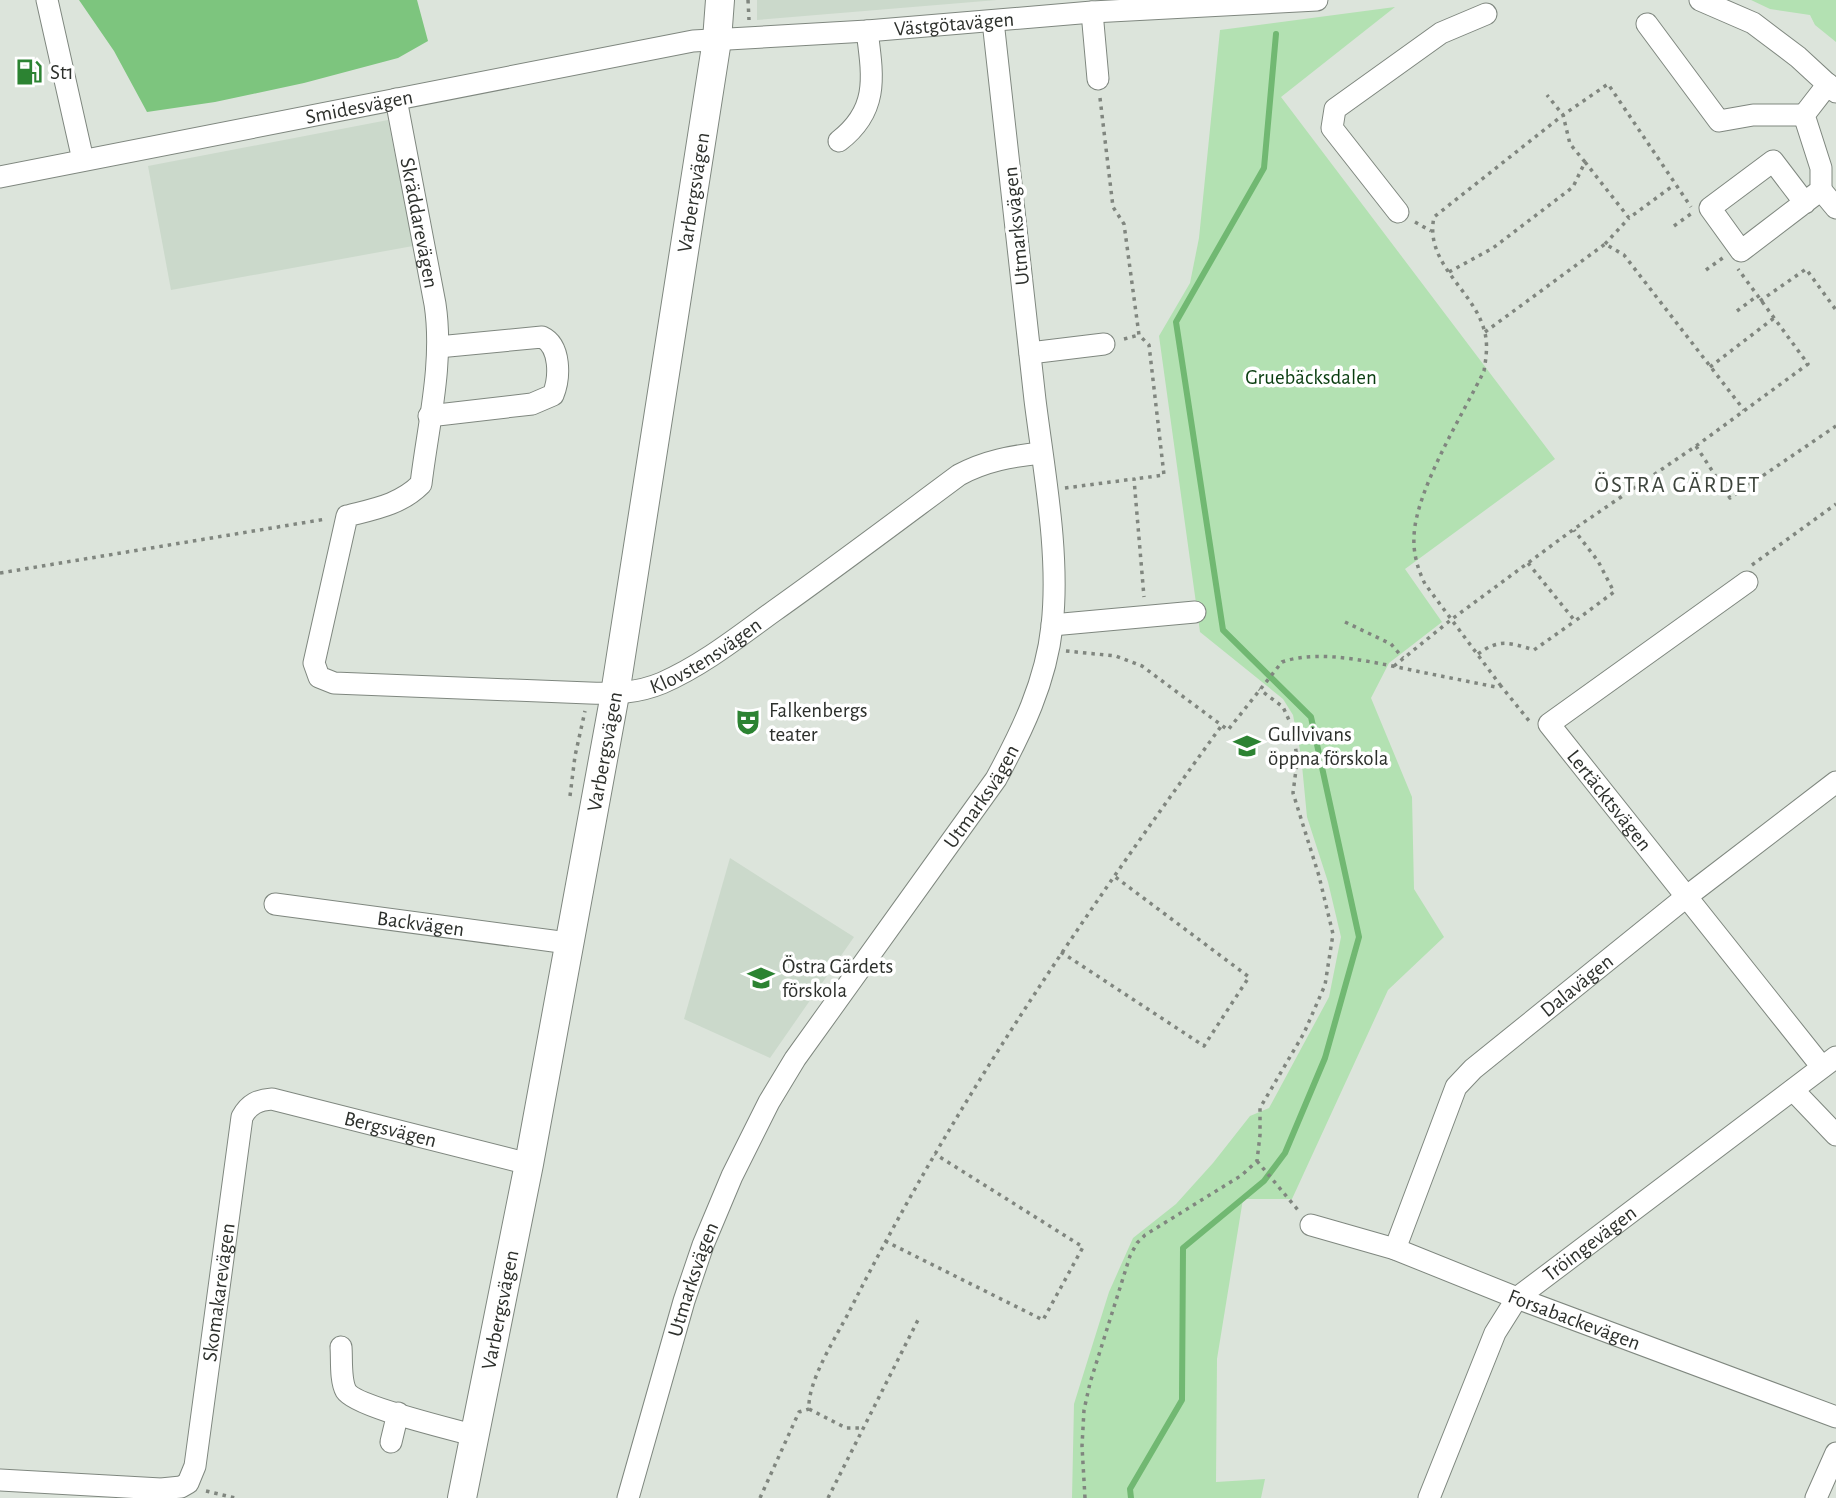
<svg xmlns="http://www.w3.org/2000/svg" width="1836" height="1498" font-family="'Alegreya Sans',sans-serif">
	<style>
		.built { fill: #cbd9cb }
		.green { fill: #b3e1b2 }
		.forest { fill: #7dc57e }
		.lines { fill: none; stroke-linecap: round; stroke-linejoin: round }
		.stream { stroke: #71b872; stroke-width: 6 }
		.minor-casing { stroke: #7f877f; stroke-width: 23 }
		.major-casing { stroke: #7f877f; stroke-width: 30 }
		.path { stroke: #80867f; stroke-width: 3.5; stroke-dasharray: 3.5 5; stroke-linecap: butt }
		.minor { stroke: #fff; stroke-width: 21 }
		.major { stroke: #fff; stroke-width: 28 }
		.labels { text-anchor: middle; stroke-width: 7; stroke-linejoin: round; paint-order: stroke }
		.street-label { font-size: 21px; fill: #2d302c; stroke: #fff }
		.poi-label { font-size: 21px; fill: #2d302c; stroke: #fff; text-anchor: start }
		.park-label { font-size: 21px; fill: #093d0f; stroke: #fff }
		.neighbourhood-label { font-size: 23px; letter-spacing: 2px; fill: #3e453d; stroke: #fff }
	</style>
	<rect width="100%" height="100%" fill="#dce4db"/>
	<path class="built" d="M 757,0 L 997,0 L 757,20 Z
		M 388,120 L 413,246 L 171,290 L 148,166 Z
		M 730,858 L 854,937 L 770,1058 L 684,1019 Z"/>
	<path class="green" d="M 1751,0 L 1836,0 L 1836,42 L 1815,25 L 1810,15 L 1770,9 Z
		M 1395,7 L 1281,97 L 1555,459 L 1405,569 L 1442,622 L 1389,663 L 1371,698 L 1412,797 L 1414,889 L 1444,937 L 1388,990 L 1292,1199 L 1243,1199 L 1217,1359 L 1216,1482 L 1265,1479 L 1261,1498 L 1072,1498 L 1074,1404 L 1109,1292 L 1133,1238 L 1176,1204 L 1213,1163 L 1250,1116 L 1269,1108 L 1329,997 L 1341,937 L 1328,882 L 1307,817 L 1301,755 L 1293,715 L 1283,699 L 1200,632 L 1159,336 L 1190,283 L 1199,238 L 1220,30 Z"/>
	<path class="forest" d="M 79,0 L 417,0 L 428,41 L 398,58 L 304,83 L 215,102 L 147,112 L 114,51 Z"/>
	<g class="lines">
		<path class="stream" d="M 1131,1498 L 1130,1489 L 1182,1400 L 1183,1248 L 1264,1181 L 1285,1153 L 1325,1058 L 1359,937 L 1311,717 L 1223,630 L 1176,322 L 1264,168 L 1276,34"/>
		<g class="minor-casing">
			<g id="minor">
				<path d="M 47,0 L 83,160"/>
				<path d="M 1700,0 L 1753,23 L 1798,57 L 1836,92"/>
				<path d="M 1092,12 L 1098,79"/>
				<path d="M 1647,24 L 1719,121 L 1753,115 L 1804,115"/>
				<path id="s1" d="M 396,99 L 435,304 C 444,363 428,425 421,484 C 400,505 374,509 347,516 L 314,663 L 319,677 L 334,683 L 589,693 C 614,694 638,693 662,683 C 703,665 738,637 774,611 C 836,567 897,521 959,475 C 985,461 1012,456 1041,453"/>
				<path d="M 839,141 C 879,110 873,77 867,31"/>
				<path id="s2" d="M 0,177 L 693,41 L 867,31 L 1092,12 L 1317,0"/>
				<path d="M 1821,190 L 1836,208"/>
				<path d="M 1805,203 L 1773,161 L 1710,208 L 1741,251 L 1821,190 L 1821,168 L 1804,115 L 1828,84"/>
				<path d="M 1398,212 L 1332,128 L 1335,109 L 1441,33 L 1486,14"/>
				<path d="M 1030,353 L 1104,344"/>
				<path d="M 429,416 L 532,404 L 553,395 C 560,378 561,346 542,337 L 438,347"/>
				<path id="s3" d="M 1747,582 L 1549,724 L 1822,1067"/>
				<path d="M 1052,625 L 1195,612"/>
				<path id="s4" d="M 275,904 L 568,943"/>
				<path d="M 1793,1090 L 1836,1135"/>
				<path id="s5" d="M 1311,1225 L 1395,1249 L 1517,1298 L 1836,1417"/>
				<path id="s6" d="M 1395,1249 L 1456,1087 L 1473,1069 L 1686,897 L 1836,782"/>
				<path d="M 341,1347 C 342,1359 340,1380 346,1391 C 356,1407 453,1429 476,1436"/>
				<path d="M 391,1442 L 398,1413"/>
				<path id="s7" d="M 0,1480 L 161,1489 L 181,1487 L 188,1483 L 195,1466 L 242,1117 C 249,1104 258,1100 272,1099 L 529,1164"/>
				<path id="s8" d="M 628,1498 L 684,1301 L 703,1245 L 732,1176 L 769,1102 L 795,1059 L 996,779 C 1022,731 1046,682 1052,626 C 1060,554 1044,472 1035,400 C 1021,274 1007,148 993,21"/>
				<path id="s9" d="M 1429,1498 L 1495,1333 L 1517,1298 L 1836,1057"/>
				<path d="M 1816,1498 L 1836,1453"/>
			</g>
		</g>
		<g class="major-casing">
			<g id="major">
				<path id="s10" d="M 462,1498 L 529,1164 L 615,694 L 717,40 L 720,0"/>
			</g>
		</g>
		<path class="path" d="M 748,0 L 749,20
			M 1100,98 L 1113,207 L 1124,224 L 1139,335 L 1149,345 L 1164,475 L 1134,479
			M 1585,162 L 1629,218 L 1674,185
			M 1415,222 L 1431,231
			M 1674,226 L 1692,213
			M 1605,244 L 1629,218
			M 1706,270 L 1724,257
			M 1449,272 L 1493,248 L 1573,187 L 1585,162 L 1570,144 L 1563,115 L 1547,95
			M 1760,301 L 1806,269 L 1836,310
			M 1737,311 L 1757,296
			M 1485,332 L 1605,244 L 1624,255 L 1744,410
			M 1124,339 L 1139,335
			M 1710,367 L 1774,318
			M 1696,446 L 1730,498 L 1836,426
			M 1065,488 L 1134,479 L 1144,597
			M 1528,563 L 1575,621 L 1614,592 L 1598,561 L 1574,530
			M 1752,565 L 1836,504
			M 0,573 L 326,519
			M 1345,622 L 1391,644 L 1403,658
			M 1066,651 L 1116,656 L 1142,666 L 1228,730 L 1282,662 C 1322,648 1380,664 1421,672 C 1446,677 1471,682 1496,687 L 1501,686 L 1530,722
			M 1478,654 C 1499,638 1511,643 1534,650 L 1575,621
			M 1394,666 L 1452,619 L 1574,529 L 1696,446 L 1808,364 L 1738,269
			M 1501,686 L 1425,584 C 1418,570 1413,553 1414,537 C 1415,491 1463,414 1484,371 C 1486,358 1488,346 1485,333 C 1475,290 1424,265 1434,217 L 1563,115 L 1608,84 L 1691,207
			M 570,796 L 575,756 L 585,711
			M 1061,952 L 1204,1046 L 1249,977 L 1114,876
			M 1257,1161 L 1298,1210
			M 885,1241 L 1043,1320 L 1083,1247 L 935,1154
			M 809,1409 L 846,1428 L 863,1428
			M 206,1491 L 235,1498
			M 760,1498 L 799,1412 L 809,1409 C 807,1382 836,1337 849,1312 C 954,1103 1085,914 1222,725
			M 828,1498 L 919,1318
			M 1085,1498 L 1082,1446 L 1084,1410 L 1090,1383 L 1130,1256 L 1137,1243 L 1145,1235 L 1242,1175 L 1257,1161 L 1260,1135 L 1260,1108 L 1304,1033 L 1325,985 L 1333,934 L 1319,876 L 1293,793 L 1297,762 L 1294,731 L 1283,707 L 1259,689"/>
		<use href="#minor" class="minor"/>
		<use href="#major" class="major"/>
	</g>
	<defs>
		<g id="fuel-bare" transform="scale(2.1)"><path d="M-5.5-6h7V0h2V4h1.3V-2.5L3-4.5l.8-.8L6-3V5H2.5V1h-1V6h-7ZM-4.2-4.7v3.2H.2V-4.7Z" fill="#2c8332" stroke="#fff" stroke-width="2.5" paint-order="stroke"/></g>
		<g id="theatre-bare" transform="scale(2.1)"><path d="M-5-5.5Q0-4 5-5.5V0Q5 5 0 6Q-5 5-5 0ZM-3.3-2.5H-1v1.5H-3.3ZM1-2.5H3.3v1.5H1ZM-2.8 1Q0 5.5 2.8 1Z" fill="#2c8332" stroke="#fff" stroke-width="2.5" paint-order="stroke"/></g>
		<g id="school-bare" transform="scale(2.1)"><path d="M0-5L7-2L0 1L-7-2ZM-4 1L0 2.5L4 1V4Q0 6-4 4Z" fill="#2c8332" stroke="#fff" stroke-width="2.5" paint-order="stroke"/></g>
	</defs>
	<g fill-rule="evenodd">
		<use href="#fuel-bare" x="29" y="72"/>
		<use href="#theatre-bare" x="748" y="722"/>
		<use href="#school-bare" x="1247" y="746"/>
		<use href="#school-bare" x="761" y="978"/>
	</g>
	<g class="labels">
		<g class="street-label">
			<text dy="7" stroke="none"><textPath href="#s2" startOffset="968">Västgötavägen</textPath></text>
			<text dy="7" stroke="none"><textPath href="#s2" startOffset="366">Smidesvägen</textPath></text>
			<text dy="7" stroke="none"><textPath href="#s10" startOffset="1326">Varbergsvägen</textPath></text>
			<text dy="7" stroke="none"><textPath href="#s1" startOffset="126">Skräddarevägen</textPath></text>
			<text transform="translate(1016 226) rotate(-96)" y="7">Utmarksvägen</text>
			<text dy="7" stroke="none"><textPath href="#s1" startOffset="1034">Klovstensvägen</textPath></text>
			<text dy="7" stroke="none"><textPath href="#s10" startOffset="760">Varbergsvägen</textPath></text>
			<text dy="7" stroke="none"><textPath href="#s8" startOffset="794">Utmarksvägen</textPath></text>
			<text dy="7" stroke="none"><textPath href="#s3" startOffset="341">Lertäcktsvägen</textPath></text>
			<text dy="7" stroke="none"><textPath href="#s4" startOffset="147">Backvägen</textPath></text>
			<text dy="7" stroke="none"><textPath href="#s6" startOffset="331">Dalavägen</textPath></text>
			<text dy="7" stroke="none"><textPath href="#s7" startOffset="719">Bergsvägen</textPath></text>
			<text dy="7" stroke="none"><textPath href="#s9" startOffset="310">Tröingevägen</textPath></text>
			<text dy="7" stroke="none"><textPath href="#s8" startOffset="228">Utmarksvägen</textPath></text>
			<text dy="7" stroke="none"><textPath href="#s7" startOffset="383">Skomakarevägen</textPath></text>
			<text dy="7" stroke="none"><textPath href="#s10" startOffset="192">Varbergsvägen</textPath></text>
			<text dy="7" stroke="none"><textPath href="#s5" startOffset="280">Forsabackevägen</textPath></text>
		</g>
		<g class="poi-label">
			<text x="50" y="79">St1</text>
			<text x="769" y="717">Falkenbergs<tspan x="769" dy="24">teater</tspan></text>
			<text x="1268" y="741">Gullvivans<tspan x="1268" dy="24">öppna förskola</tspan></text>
			<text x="782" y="973">Östra Gärdets<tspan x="782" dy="24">förskola</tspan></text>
		</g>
		<g class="park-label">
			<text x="1311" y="384">Gruebäcksdalen</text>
		</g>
		<g class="neighbourhood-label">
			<text x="1678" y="492">ÖSTRA GÄRDET</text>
		</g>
	</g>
</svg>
